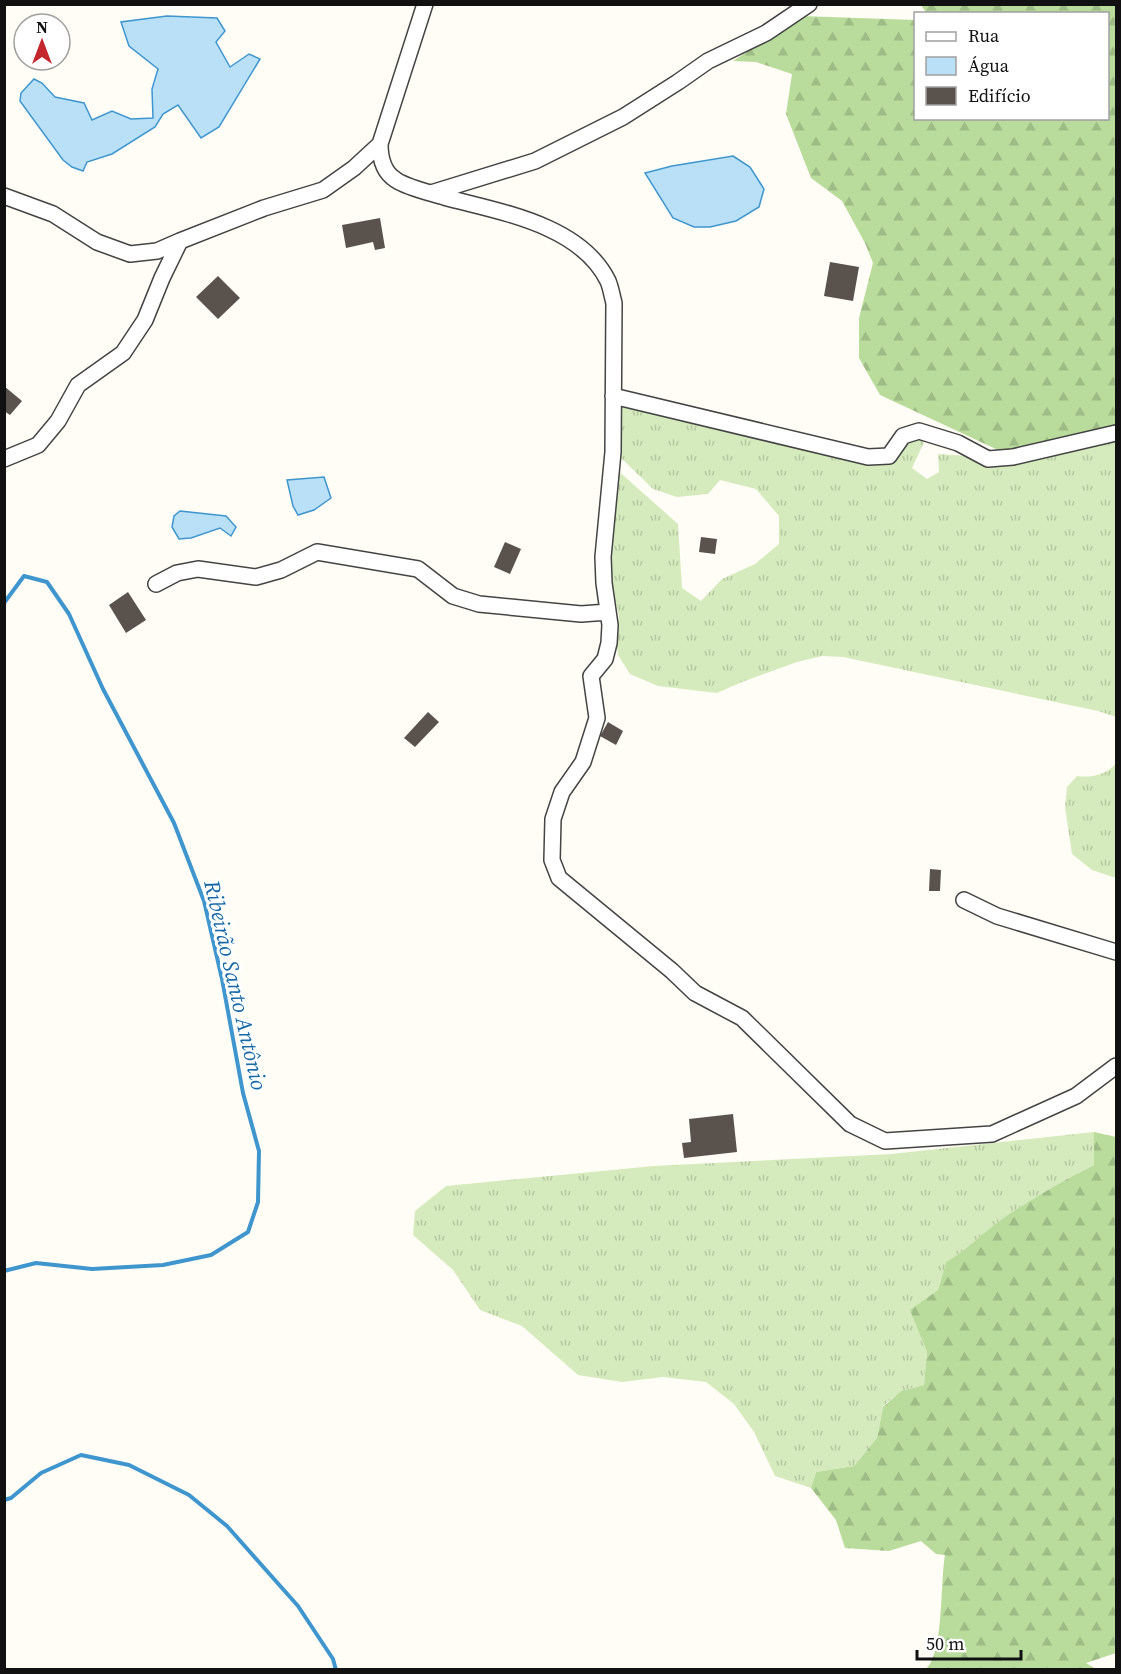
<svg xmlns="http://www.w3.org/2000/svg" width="1121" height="1674" font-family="'Source Serif 4',serif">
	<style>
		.grass { fill: url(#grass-tufts) }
		.forest { fill: url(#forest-firs) }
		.water { fill: #b9e0f7; stroke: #3f96cf; stroke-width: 1.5 }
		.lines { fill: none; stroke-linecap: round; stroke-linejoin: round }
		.stream { stroke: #3f96cf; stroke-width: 4 }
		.building { fill: #5a524d }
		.minor-casing { stroke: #444; stroke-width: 18 }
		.minor { stroke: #fff; stroke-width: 15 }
		.labels { text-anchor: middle; stroke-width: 6; stroke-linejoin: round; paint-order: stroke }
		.water-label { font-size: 22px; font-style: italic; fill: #1768a6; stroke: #fff }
	</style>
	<defs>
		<pattern id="grass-tufts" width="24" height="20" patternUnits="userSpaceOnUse" patternTransform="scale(1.5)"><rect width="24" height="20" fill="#d5ebbd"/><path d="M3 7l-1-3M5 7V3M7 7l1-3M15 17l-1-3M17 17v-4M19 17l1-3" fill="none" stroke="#b6c8a1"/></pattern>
		<pattern id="forest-firs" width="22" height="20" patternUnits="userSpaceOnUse" patternTransform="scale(1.5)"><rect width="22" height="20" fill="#b9dc9c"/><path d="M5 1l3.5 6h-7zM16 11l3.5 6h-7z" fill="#9ebc85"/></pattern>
	</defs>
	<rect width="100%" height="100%" fill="#fffdf5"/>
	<path class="grass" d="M 618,400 L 726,428 L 892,465 L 908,440 L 926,438 L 912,468 L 927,479 L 939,472 L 938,454 L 969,456 L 1116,436 L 1116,717 L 1098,711 L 843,657 L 822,656 L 797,662 L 742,682 L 717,693 L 658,686 L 630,674 L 618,655 L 616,640 L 619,616 L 612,588 L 610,569 L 616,469 L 678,524 L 682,588 L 701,601 L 722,579 L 755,564 L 779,544 L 779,516 L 756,489 L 720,480 L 708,494 L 677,497 L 653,489 L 620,457 Z
		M 1116,763 L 1116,878 L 1092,870 L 1072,854 L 1065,807 L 1067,787 L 1077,776 C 1091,778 1107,775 1116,763 Z
		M 1094,1132 L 1094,1165 C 1062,1181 1031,1199 1002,1219 C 982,1233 967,1250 946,1262 L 938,1290 L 911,1310 L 927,1352 L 924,1385 L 901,1391 L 883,1406 L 877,1438 L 854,1466 L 816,1472 L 811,1488 L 775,1476 L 754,1432 L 734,1404 L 706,1382 L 663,1377 L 622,1382 L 578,1375 L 522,1326 L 480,1310 L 453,1270 L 413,1235 L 415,1211 L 446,1186 L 654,1166 L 891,1154 Z"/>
	<path class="forest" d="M 921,5 L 1116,5 L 1116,429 L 1012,454 L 998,450 L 880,395 L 859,358 L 859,318 L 873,263 L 865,243 L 842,201 L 811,178 L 786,114 L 792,74 L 756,62 L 733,61 L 801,16 L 915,20 L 916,118 L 1108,118 L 1108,14 L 927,14 Z
		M 1094,1132 L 1116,1137 L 1116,1653 L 1086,1663 L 1096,1669 L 926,1669 C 944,1653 940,1583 945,1555 L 936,1554 L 921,1541 L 889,1551 L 845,1548 L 836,1520 L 811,1488 L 816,1472 L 854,1466 L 877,1438 L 883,1407 L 901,1391 L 924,1385 L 927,1352 L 910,1310 L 938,1290 L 946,1262 C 967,1250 982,1233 1002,1219 C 1031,1199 1062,1181 1094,1165 Z"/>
	<path class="water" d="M 167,16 L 217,18 L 225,31 L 216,42 L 230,67 L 249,54 L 260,59 L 219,127 L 201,138 L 178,105 L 163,114 L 155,127 L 112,154 L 87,162 L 83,171 L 72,167 L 63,160 L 20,101 L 21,93 L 34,79 L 42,83 L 55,97 L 84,103 L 92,120 L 112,111 L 131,119 L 153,118 L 152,89 L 158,69 L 129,46 L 121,22 Z
		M 733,156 L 750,167 L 764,189 L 759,207 L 736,221 L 710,227 L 694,227 L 673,218 L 645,173 L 672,166 Z
		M 324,477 L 331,498 L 314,510 L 298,515 L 293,506 L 287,480 Z
		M 180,511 L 226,516 L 236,527 L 231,536 L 220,528 L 191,538 L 179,539 L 172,527 L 174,516 Z"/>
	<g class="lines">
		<path class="stream" d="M 4,603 L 24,576 L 47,582 L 69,614 L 103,689 L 174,823 L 204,901 L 222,979 L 243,1093 L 259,1151 L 258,1202 L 248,1232 L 211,1255 L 163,1265 L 92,1269 L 36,1263 L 4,1271
			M 4,1500 L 11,1498 L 41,1473 L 81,1455 L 129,1465 L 189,1495 L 227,1526 L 298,1606 L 333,1659 L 336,1670"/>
	</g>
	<path class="building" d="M 380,218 L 385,248 L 375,250 L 373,242 L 346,248 L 342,225 Z
		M 830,262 L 859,267 L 853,301 L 824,296 Z
		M 218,276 L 240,298 L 218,319 L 196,297 Z
		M 4,386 L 22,401 L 10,415 L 4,411 Z
		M 701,537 L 717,539 L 715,554 L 699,552 Z
		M 505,542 L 521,549 L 510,574 L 494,567 Z
		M 128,592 L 146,620 L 126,633 L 109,605 Z
		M 428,712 L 439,722 L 415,747 L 404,738 Z
		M 608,722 L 623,731 L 616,745 L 600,736 Z
		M 930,869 L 941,870 L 940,891 L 929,891 Z
		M 733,1114 L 737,1152 L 684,1158 L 682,1143 L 691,1142 L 689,1119 Z"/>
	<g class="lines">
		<g class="minor-casing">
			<path id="minor" d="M 425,4 L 380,144 C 380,158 383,172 396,180 C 408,188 431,193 444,197 C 499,212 580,224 608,281 C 611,288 612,296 614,303 L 613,452 L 603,557 L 604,583 L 610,625 L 609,643 L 605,659 L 591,676 L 597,718 L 583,762 L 562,792 L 553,819 L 552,860 L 559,878 L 672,971 L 695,993 L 742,1018 L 850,1124 L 885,1141 L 992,1134 L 1076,1096 L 1116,1066
				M 431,193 L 535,161 L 623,117 L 678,82 L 708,61 L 766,33 L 809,4
				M 4,196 L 53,214 L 97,242 L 130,254 L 157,251 L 180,241
				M 613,396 L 868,457 L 889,456 L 903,436 L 919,431 L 958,443 L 988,459 L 1013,457 L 1116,433
				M 4,459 L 38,445 L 58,421 L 78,385 L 123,353 L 145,320 L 162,278 L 180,241 L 264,208 L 323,190 L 354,168 L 380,144
				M 156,584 L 177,573 L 198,569 L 256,577 L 281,570 L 317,552 L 418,569 L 453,596 L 479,604 L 581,614 L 608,612
				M 964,900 L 997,916 L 1116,952"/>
		</g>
		<use href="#minor" class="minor"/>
	</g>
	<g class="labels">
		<g class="water-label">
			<text transform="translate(236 985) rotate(77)" y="8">Ribeirão Santo Antônio</text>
		</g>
	</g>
	<rect width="1121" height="1674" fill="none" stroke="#111111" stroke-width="12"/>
	<rect x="914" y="12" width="195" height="108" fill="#ffffff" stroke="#a0a0a0" stroke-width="1.5"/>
	<rect x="926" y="32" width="30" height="9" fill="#ffffff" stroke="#a0a0a0" stroke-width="1.5"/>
	<text x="968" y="42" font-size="18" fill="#111111">Rua</text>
	<rect x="926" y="57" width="30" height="18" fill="#b9e0f7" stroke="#a0a0a0" stroke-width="1.5"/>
	<text x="968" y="72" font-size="18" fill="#111111">Água</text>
	<rect x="926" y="87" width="30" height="18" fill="#5a524d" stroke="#a0a0a0" stroke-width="1.5"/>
	<text x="968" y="102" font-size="18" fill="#111111">Edifício</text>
	<g transform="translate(42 42)"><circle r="28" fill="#ffffff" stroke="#a0a0a0" stroke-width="1.5"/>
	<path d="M0-4.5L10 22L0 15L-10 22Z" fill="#c4262e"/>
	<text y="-9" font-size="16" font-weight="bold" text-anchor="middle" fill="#111111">N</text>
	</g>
	<path d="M917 1650v9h104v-9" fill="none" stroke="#111111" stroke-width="3"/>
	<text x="926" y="1650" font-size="18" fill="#111111" stroke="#ffffff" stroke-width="4.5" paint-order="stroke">50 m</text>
</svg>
